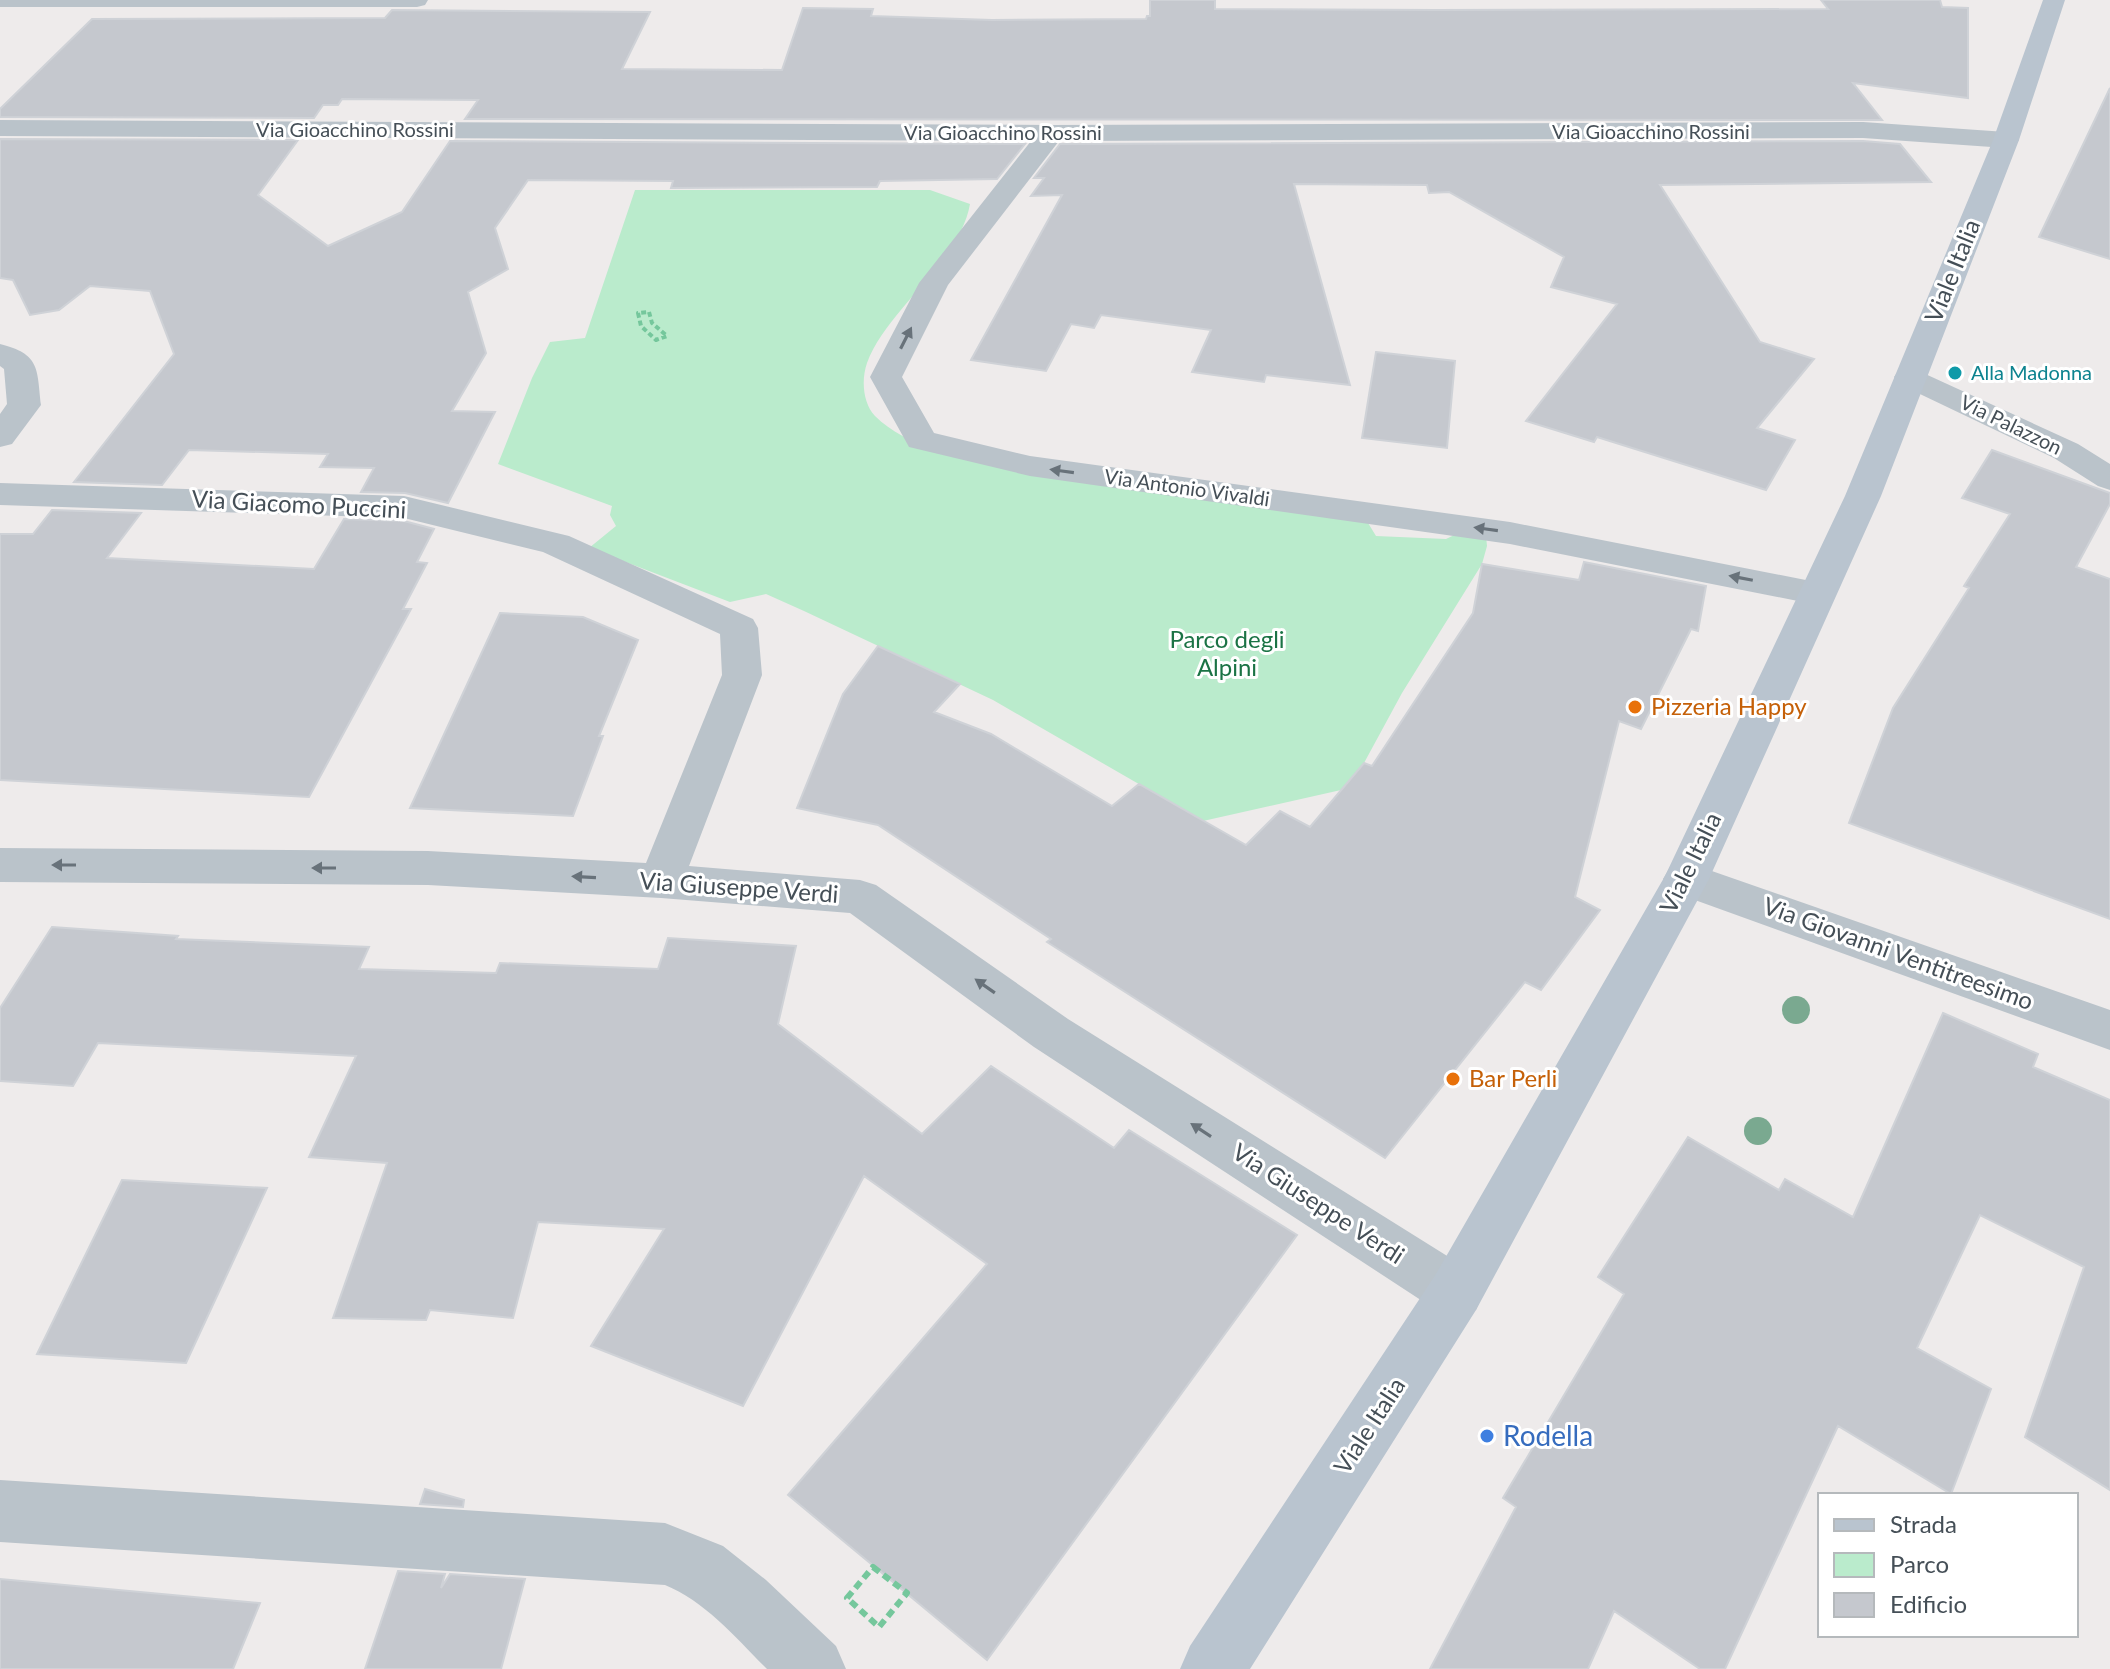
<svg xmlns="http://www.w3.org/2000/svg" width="2110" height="1669" font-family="Lato,sans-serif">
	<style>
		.green { fill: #baebcc }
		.building { fill: #c5c8ce; stroke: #cfd2d7; stroke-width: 2 }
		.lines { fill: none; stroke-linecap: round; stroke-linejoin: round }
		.path-far1 { stroke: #75c79c; stroke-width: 4; stroke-dasharray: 5 3; stroke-linecap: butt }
		.path { stroke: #75c79c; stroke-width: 6; stroke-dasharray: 8 5; stroke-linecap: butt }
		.street { fill: #bac3ca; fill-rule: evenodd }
		.secondary { fill: #b9c4cf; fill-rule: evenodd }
		.tree { fill: #7aa990 }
		.oneway { fill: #68727a }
		.culture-dot { fill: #0f9aa8; stroke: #fff; stroke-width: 3 }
		.food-dot { fill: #e8710a; stroke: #fff; stroke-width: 3 }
		.shop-dot { fill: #3f7fe0; stroke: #fff; stroke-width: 3 }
		.labels { text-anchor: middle; stroke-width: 6; stroke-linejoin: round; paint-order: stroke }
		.far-street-label { font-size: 20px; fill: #454f57; stroke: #fff }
		.far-culture-label { font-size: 20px; fill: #0d838f; stroke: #fff; text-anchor: start }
		.street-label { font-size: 24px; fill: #454f57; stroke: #fff }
		.park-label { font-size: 24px; fill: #1b7345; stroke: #fff }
		.food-label { font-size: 24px; fill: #c56008; stroke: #fff; text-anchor: start }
		.near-shop-label { font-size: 28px; fill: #366cbe; stroke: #fff; text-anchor: start }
	</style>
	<rect width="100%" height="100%" fill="#eeebeb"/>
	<path class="green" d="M 635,190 L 930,190 L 970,204 C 960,262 887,309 867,363 C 861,380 863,403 875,416 C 891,432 912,441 933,451 L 1365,518 L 1376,536 L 1446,539 L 1469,528 L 1486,536 L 1487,546 L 1482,564 L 1402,693 L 1364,763 L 1341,790 L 1203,821 L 993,700 L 804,611 L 766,594 L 730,602 L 589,548 L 616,526 L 610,515 L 612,506 L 498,464 L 532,378 L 550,342 L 585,338 Z"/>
	<path class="building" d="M 1150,0 L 1215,0 L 1215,9 L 1436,10 L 1828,9 L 1821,0 L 1940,0 L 1942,7 L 1968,8 L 1968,98 L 1853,83 L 1882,120 L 465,119 L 478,100 L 342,99 L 338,105 L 323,105 L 314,118 L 0,117 L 0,109 L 92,19 L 385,18 L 392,10 L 650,12 L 622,69 L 782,70 L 803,8 L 873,9 L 871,16 L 992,20 L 1146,19 L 1147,16 L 1150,16 Z
		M 2110,88 L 2110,259 L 2039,237 Z
		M 0,139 L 298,140 L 258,195 L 328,246 L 402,212 L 450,141 L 1025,144 L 997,179 L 880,181 L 877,187 L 671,188 L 673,181 L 528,180 L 495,228 L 508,269 L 468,292 L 486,353 L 452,411 L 495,412 L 448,503 L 405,493 L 361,492 L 374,468 L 320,467 L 328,454 L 189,450 L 162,485 L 74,482 L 174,354 L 150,291 L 90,286 L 59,310 L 30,315 L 13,280 L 0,278 Z
		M 1863,141 L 1900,144 L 1931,182 L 1660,185 L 1760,342 L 1814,359 L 1757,428 L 1795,440 L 1766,490 L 1597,437 L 1594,442 L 1526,421 L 1617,304 L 1551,287 L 1564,257 L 1449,192 L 1429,193 L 1427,185 L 1294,184 L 1350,385 L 1266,375 L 1264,382 L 1192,372 L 1211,330 L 1101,315 L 1094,328 L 1071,324 L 1046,371 L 971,360 L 1062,195 L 1031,196 L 1044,178 L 1034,178 L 1060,144 Z
		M 1376,352 L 1455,361 L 1447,448 L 1362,438 Z
		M 1992,450 L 2110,493 L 2110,504 L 2076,567 L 2110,579 L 2110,919 L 1849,823 L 1893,708 L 1969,588 L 1964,586 L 2010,514 L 1962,498 Z
		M 52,510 L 141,513 L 107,558 L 314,569 L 344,519 L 404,521 L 434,529 L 417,562 L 427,563 L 403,609 L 411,609 L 309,797 L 0,780 L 0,534 L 33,534 Z
		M 1584,562 L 1706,586 L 1698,631 L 1691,629 L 1641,729 L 1619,721 L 1575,897 L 1600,910 L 1541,990 L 1525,982 L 1385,1158 L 1047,942 L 1051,939 L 878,825 L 797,808 L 843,694 L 878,646 L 960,684 L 934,712 L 991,734 L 1112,806 L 1139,784 L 1246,845 L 1280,811 L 1310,827 L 1364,763 L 1372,766 L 1473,613 L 1482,564 L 1579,580 Z
		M 500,613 L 583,617 L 638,640 L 599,736 L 603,736 L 573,816 L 410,808 Z
		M 52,927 L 178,936 L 176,939 L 369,947 L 359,969 L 496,973 L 500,963 L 658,969 L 668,938 L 796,946 L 778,1024 L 922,1134 L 991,1066 L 1114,1148 L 1129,1130 L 1297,1235 L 987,1660 L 788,1495 L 987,1264 L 864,1176 L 743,1406 L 591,1346 L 664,1229 L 538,1222 L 513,1318 L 430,1310 L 426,1320 L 333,1318 L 387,1163 L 309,1157 L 356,1056 L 98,1043 L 73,1086 L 0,1081 L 0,1008 Z
		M 1943,1013 L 2038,1054 L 2033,1067 L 2110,1100 L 2110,1490 L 2025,1437 L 2084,1267 L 1980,1215 L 1917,1348 L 1991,1389 L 1951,1494 L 1838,1426 L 1725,1669 L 1700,1669 L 1614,1611 L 1588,1669 L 1430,1669 L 1516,1507 L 1503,1498 L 1624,1294 L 1598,1277 L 1688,1137 L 1779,1190 L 1785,1179 L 1853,1217 Z
		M 122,1180 L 267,1188 L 186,1363 L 37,1354 Z
		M 425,1489 L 464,1500 L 463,1507 L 420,1504 Z
		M 398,1571 L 445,1574 L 441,1588 L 450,1574 L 525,1579 L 501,1669 L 365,1669 Z
		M 0,1579 L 260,1603 L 233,1669 L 0,1669 Z"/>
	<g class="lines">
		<path class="path-far1" d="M 649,312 L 652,323 L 667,336 L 656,340 L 641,326 L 638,313 Z"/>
		<path class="path" d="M 873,1567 L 907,1593 L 879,1627 L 847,1598 Z"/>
		<path class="street" d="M 0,0 L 428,0 L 425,5 L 417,7 L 0,7 Z
			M 0,120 L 1051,125 L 1863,122 L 2006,132 L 2015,134 L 2019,140 L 2015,146 L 2006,148 L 1863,138 L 1059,141 L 948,285 L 902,377 L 934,433 L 1030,456 L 1510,522 L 1831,585 L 1837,593 L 1831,601 L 1818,605 L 1510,544 L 1030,476 L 909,447 L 870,377 L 919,283 L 1031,141 L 0,136 Z
			M 0,344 C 40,354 37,368 41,405 L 12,444 L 0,447 L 0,414 L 7,404 L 4,369 L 0,366 Z
			M 1910,367 L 2078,444 L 2110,464 L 2110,490 L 2098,486 L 2054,458 L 1899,384 L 1894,377 L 1899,370 Z
			M 0,483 L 404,496 L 569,536 L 753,619 L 758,628 L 762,675 L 689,866 L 860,880 L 876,885 L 1068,1019 L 1476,1274 L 1484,1292 L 1476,1310 L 1456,1318 L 1436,1310 L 1034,1047 L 850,913 L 661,898 L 428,885 L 0,882 L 0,848 L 428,851 L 646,863 L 722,675 L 720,634 L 543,552 L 404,518 L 0,505 Z
			M 1686,862 L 2110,1010 L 2110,1050 L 1670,891 L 1663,879 L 1670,867 Z
			M 0,1480 L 665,1523 L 723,1546 L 766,1580 L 836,1646 L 846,1669 L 767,1669 C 737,1639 705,1601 665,1585 L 0,1542 Z"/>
		<path class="secondary" d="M 2043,0 L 2065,0 L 2019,140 L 1881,496 L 1709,879 L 1476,1310 L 1250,1669 L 1180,1669 L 1190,1646 L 1436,1274 L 1665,876 L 1845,496 L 1993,140 Z"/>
	</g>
	<g class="tree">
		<circle cx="1796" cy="1010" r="14"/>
		<circle cx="1758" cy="1131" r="14"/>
	</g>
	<defs><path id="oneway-solid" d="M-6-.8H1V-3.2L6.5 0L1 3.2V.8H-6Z" transform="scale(2)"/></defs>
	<g class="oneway">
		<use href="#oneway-solid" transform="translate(906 338) rotate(-63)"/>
		<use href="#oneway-solid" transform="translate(1062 471) rotate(-172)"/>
		<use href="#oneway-solid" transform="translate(1486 529) rotate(-172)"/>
		<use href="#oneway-solid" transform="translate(1741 578) rotate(-169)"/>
		<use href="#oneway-solid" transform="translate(64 865) rotate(-180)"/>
		<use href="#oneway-solid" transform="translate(324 868) rotate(-180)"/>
		<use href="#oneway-solid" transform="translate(584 877) rotate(-177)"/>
		<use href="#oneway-solid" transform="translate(985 986) rotate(-145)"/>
		<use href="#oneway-solid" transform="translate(1201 1130) rotate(-147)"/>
	</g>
	<circle class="culture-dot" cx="1955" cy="373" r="8"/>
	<g class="food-dot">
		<circle cx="1635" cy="707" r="8"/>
		<circle cx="1453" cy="1079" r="8"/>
	</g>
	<circle class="shop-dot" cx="1487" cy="1436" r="8"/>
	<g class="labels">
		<g class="far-street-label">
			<text x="355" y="137">Via Gioacchino Rossini</text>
			<text x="1651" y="139">Via Gioacchino Rossini</text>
			<text x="1003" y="140">Via Gioacchino Rossini</text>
			<text transform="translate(2011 425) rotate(26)" y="7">Via Palazzon</text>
			<text transform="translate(1187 488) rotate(8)" y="7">Via Antonio Vivaldi</text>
		</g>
		<g class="far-culture-label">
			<text x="1971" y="380">Alla Madonna</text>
		</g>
		<g class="street-label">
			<text transform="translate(1953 271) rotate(-68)" y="8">Viale Italia</text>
			<text transform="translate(299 505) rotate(3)" y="8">Via Giacomo Puccini</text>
			<text transform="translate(1691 863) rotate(-64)" y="8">Viale Italia</text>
			<text transform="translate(739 888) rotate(4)" y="8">Via Giuseppe Verdi</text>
			<text transform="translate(1898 954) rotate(20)" y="8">Via Giovanni Ventitreesimo</text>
			<text transform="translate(1318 1204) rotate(33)" y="8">Via Giuseppe Verdi</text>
			<text transform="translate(1370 1426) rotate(-57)" y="8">Viale Italia</text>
		</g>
		<g class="park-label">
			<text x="1227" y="648">Parco degli<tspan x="1227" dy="28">Alpini</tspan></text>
		</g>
		<g class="food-label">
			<text x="1651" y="715">Pizzeria Happy</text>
			<text x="1469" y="1087">Bar Perli</text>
		</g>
		<g class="near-shop-label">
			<text x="1503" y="1446">Rodella</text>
		</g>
	</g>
	<rect x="1818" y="1493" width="260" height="144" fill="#ffffff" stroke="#b5b9bc" stroke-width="2"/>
	<rect x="1834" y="1519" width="40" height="12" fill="#b9c4cf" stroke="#b5b9bc" stroke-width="2"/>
	<text x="1890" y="1533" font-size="24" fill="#454f57">Strada</text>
	<rect x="1834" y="1553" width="40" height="24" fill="#baebcc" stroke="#b5b9bc" stroke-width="2"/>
	<text x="1890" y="1573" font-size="24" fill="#454f57">Parco</text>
	<rect x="1834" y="1593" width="40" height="24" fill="#c5c8ce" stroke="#b5b9bc" stroke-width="2"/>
	<text x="1890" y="1613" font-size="24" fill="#454f57">Edificio</text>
</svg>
